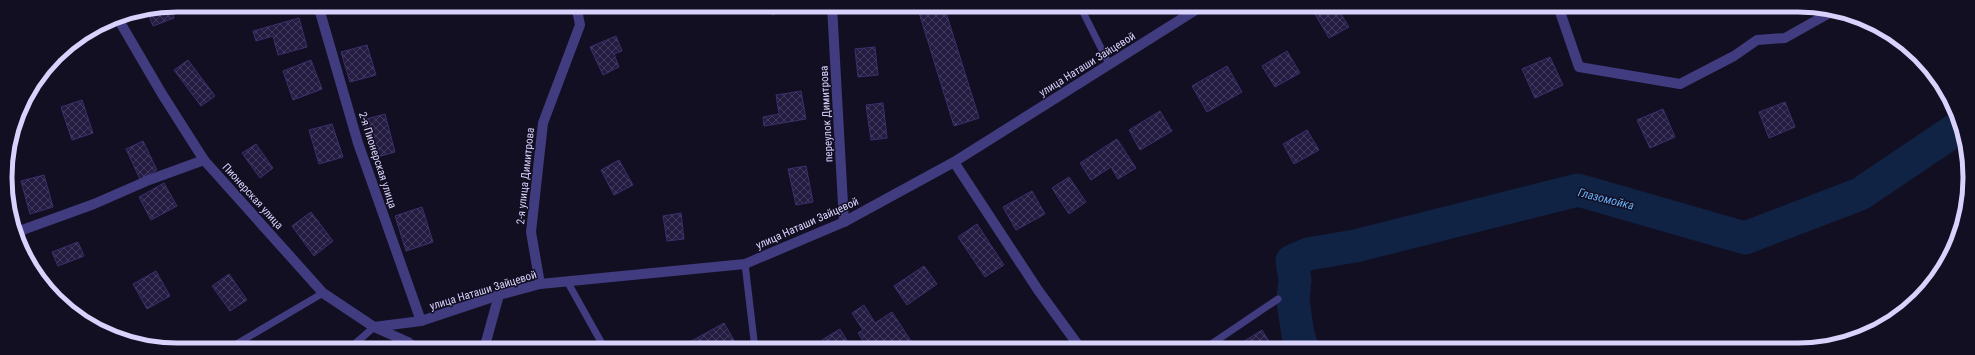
<svg xmlns="http://www.w3.org/2000/svg" width="1975" height="355" font-family="'Roboto Condensed',sans-serif">
	<style>
		.lines { fill: none; stroke-linecap: round; stroke-linejoin: round }
		.river { stroke: #102345; stroke-width: 33 }
		.building { fill: url(#building-cross-hatch); stroke: #3d2f6d }
		.service { stroke: #413c7f; stroke-width: 7 }
		.minor { stroke: #413c7f; stroke-width: 10 }
		.tertiary { stroke: #413c7f; stroke-width: 10 }
		.labels { text-anchor: middle; stroke-width: 3; stroke-linejoin: round; paint-order: stroke }
		.street-label { font-size: 11px; fill: #d8d2fd; stroke: #130f22 }
		.water-label { font-size: 12px; font-style: italic; fill: #65aff8; stroke: #130f22 }
		.rim { fill: none; stroke: #d8d2fd; stroke-width: 5 }
	</style>
	<defs>
		<pattern id="building-cross-hatch" width="8" height="8" patternUnits="userSpaceOnUse"><rect width="8" height="8" fill="#251c42"/><path d="M0 0l8 8M0 8l8-8" fill="none" stroke="#443c5e"/></pattern>
	</defs>
	<rect width="100%" height="100%" fill="#130f22"/>
	<g class="lines">
		<path class="river" d="M 1303,349 L 1298,335 L 1293,301 L 1295,280 L 1292,261 L 1308,254 L 1355,246 L 1578,190 L 1745,238 L 1860,194 L 1961,126"/>
	</g>
	<path class="building" d="M 170,6 L 174,18 L 153,26 L 147,11 Z
		M 769,6 L 796,6 L 772,15 Z
		M 917,6 L 944,6 L 979,118 L 954,126 Z
		M 1329,6 L 1336,6 L 1349,27 L 1329,38 L 1315,14 Z
		M 299,18 L 307,47 L 278,55 L 273,36 L 256,41 L 253,31 Z
		M 616,36 L 622,51 L 614,54 L 619,67 L 603,75 L 590,47 Z
		M 367,45 L 376,75 L 350,82 L 341,52 Z
		M 875,47 L 878,75 L 858,77 L 855,49 Z
		M 1287,51 L 1300,73 L 1275,87 L 1262,66 Z
		M 1550,57 L 1563,85 L 1535,98 L 1522,69 Z
		M 188,60 L 215,96 L 201,106 L 174,70 Z
		M 311,60 L 322,89 L 293,100 L 283,71 Z
		M 1227,66 L 1242,92 L 1207,112 L 1192,86 Z
		M 801,91 L 806,119 L 764,126 L 763,117 L 779,114 L 776,95 Z
		M 82,100 L 93,133 L 72,140 L 61,107 Z
		M 1785,102 L 1795,127 L 1769,138 L 1759,112 Z
		M 883,103 L 887,138 L 871,140 L 866,105 Z
		M 1663,109 L 1675,137 L 1650,148 L 1637,120 Z
		M 1160,111 L 1172,131 L 1140,150 L 1129,130 Z
		M 385,114 L 395,152 L 374,158 L 363,120 Z
		M 332,124 L 343,157 L 319,164 L 309,130 Z
		M 1307,130 L 1319,150 L 1294,164 L 1283,144 Z
		M 1117,139 L 1136,168 L 1118,179 L 1111,167 L 1091,180 L 1080,163 Z
		M 143,141 L 157,170 L 140,179 L 126,149 Z
		M 256,144 L 273,168 L 260,178 L 242,153 Z
		M 619,160 L 633,185 L 614,195 L 601,170 Z
		M 806,166 L 813,202 L 796,205 L 788,169 Z
		M 44,175 L 53,207 L 30,214 L 21,181 Z
		M 1069,177 L 1086,202 L 1069,214 L 1052,188 Z
		M 164,183 L 177,206 L 151,220 L 139,197 Z
		M 1032,191 L 1045,214 L 1016,230 L 1003,207 Z
		M 422,207 L 433,242 L 406,251 L 395,216 Z
		M 311,212 L 333,241 L 314,256 L 292,226 Z
		M 681,213 L 684,239 L 667,241 L 663,216 Z
		M 977,224 L 1004,265 L 985,277 L 958,237 Z
		M 78,242 L 84,256 L 58,266 L 52,252 Z
		M 924,266 L 937,284 L 907,305 L 894,286 Z
		M 156,271 L 170,296 L 147,309 L 133,284 Z
		M 229,274 L 247,300 L 230,311 L 212,286 Z
		M 864,305 L 875,323 L 892,312 L 911,341 L 899,348 L 900,349 L 868,349 L 858,333 L 863,330 L 852,313 Z
		M 724,323 L 739,349 L 677,349 Z
		M 840,329 L 851,347 L 848,349 L 828,349 L 822,340 Z
		M 1262,330 L 1273,348 L 1270,349 L 1236,349 L 1235,347 Z"/>
	<g class="lines">
		<path class="service" d="M 1080,6 L 1109,64
			M 745,264 L 755,349
			M 567,281 L 605,349
			M 228,349 L 323,293
			M 349,349 L 374,327
			M 1204,349 L 1278,299"/>
		<path class="minor" d="M 318,5 L 358,143 L 421,321
			M 832,6 L 844,222
			M 1558,6 L 1579,67 L 1680,84 L 1734,56 L 1757,40 L 1785,38 L 1833,11
			M 954,162 L 1038,290 L 1081,349
			M 14,233 L 94,204 L 149,180 L 204,160
			M 540,284 L 531,232 L 543,123 L 580,25 L 576,5
			M 374,327 L 408,342 L 416,349
			M 484,349 L 499,295"/>
		<path class="tertiary" d="M 117,17 L 162,94 L 204,160 L 323,293 L 374,327 L 421,321 L 499,295 L 540,284 L 745,264 L 844,222 L 954,162 L 1202,6"/>
	</g>
	<g class="labels">
		<g class="street-label">
			<text transform="translate(1087 64) rotate(-32)" y="4">улица Наташи Зайцевой</text>
			<text transform="translate(826 114) rotate(-93)" y="4">переулок Димитрова</text>
			<text transform="translate(378 160) rotate(72)" y="4">2-я Пионерская улица</text>
			<text transform="translate(525 176) rotate(-84)" y="4">2-я улица Димитрова</text>
			<text transform="translate(253 196) rotate(48)" y="4">Пионерская улица</text>
			<text transform="translate(807 223) rotate(-24)" y="4">улица Наташи Зайцевой</text>
			<text transform="translate(483 290) rotate(-17)" y="4">улица Наташи Зайцевой</text>
		</g>
		<g class="water-label">
			<text transform="translate(1606 199) rotate(14)" y="4">Глазомойка</text>
		</g>
	</g>
	<path d="M0 0H1975V355H0ZM177 12H1798A165 165 0 0 1 1963 177V178A165 165 0 0 1 1798 343H177A165 165 0 0 1 12 178V177A165 165 0 0 1 177 12Z" fill="#130f22" fill-rule="evenodd"/>
	<path class="rim" d="M177 12H1798A165 165 0 0 1 1963 177V178A165 165 0 0 1 1798 343H177A165 165 0 0 1 12 178V177A165 165 0 0 1 177 12Z"/>
</svg>
